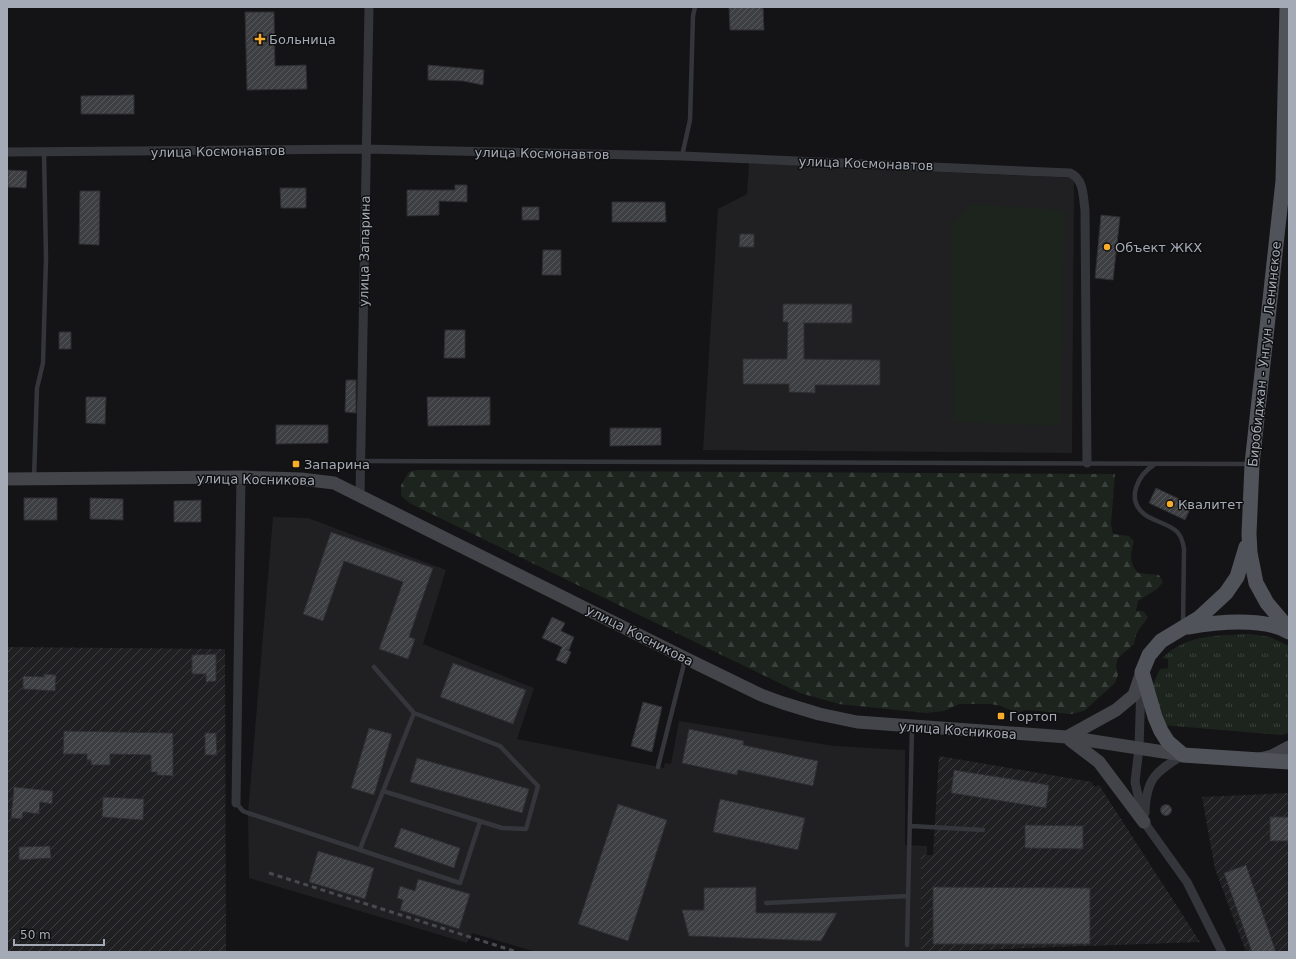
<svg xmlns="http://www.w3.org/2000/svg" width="1296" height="959" font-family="'DejaVu Sans',sans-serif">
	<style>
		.built { fill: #202023 }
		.industrial { fill: url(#industrial-furrows) }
		.grass { fill: url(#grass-tufts) }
		.forest { fill: url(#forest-firs) }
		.garden { fill: #1c241d }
		.building { fill: url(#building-hatch); stroke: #2e2e32 }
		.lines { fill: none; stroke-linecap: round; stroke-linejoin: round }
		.lane { stroke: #35363b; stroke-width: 4.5 }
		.street { stroke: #35363b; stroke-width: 9 }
		.secondary { stroke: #43454b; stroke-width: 13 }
		.primary { stroke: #50535a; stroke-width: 15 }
		.rail { stroke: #484a50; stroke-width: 3; stroke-dasharray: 5 4; stroke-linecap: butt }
		.poi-dot { fill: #f9ac29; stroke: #0f0f11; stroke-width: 1.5 }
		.labels { text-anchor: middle; stroke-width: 3; stroke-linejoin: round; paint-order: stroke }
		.poi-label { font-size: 13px; fill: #a5abb6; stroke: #0f0f11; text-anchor: start }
		.street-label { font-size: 13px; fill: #a5abb6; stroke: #0f0f11 }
	</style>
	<defs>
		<pattern id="industrial-furrows" width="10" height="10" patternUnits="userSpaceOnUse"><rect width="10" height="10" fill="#202023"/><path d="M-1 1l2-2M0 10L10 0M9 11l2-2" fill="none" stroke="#3d3e41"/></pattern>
		<pattern id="grass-tufts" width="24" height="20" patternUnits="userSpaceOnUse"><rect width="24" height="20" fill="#1c241d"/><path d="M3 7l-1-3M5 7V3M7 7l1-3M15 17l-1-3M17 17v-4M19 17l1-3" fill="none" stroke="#3a413c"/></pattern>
		<pattern id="forest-firs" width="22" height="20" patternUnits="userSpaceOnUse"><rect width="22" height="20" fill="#1c241d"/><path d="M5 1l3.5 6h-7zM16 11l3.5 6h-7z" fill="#3a413c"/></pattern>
		<pattern id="building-hatch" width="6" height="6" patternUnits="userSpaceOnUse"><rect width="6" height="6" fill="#3e3f43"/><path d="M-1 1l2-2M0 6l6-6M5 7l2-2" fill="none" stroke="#57585c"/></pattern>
	</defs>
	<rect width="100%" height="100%" fill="#141416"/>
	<path class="built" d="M 749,163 L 1074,178 L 1072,453 L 703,450 L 718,209 L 747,194 Z
		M 273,517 L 308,518 L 446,570 L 423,644 L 534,688 L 517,739 L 664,768 L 665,763 L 671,764 L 679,721 L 834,746 L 905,750 L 905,845 L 927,846 L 927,855 L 921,856 L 921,952 L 536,952 L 472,933 L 467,943 L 249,878 L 248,813 Z"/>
	<path class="industrial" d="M 7,647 L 225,649 L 226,952 L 7,952 Z
		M 939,756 L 1092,782 L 1094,787 L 1099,785 L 1200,942 L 921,952 L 921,855 L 933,855 Z
		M 1289,793 L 1289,952 L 1246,952 L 1215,869 L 1202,797 Z"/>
	<path class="grass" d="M 1251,634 L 1270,637 L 1289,646 L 1289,733 L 1282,735 L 1162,725 L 1153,684 L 1160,669 L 1168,668 L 1168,659 L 1162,658 C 1189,633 1217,636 1251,634 Z"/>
	<path class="forest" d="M 417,470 L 1115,474 L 1111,524 L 1113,534 L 1129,536 L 1134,541 C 1130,555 1129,562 1138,573 L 1159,575 L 1163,582 L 1157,589 L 1138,601 L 1136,611 L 1143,611 L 1148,617 L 1136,634 L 1134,644 L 1118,658 L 1116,665 L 1118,675 L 1115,683 L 1084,711 L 1071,714 L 1026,710 L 1017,713 L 1001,706 L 991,704 L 959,704 L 944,711 L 926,713 L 839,704 L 800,693 L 411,504 L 401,496 L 401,485 L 409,472 Z"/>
	<path class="garden" d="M 972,204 L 1064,210 L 1060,426 L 954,422 L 951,224 Z"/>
	<path class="building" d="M 729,7 L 763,7 L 764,30 L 730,30 Z
		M 245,12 L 274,12 L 275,66 L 306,65 L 307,89 L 247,90 Z
		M 428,65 L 484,70 L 483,85 L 463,81 L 428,80 Z
		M 134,95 L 134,114 L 81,114 L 81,96 Z
		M 8,170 L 27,171 L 26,188 L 8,187 Z
		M 455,185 L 467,185 L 467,202 L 439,201 L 439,215 L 407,216 L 407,190 L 455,190 Z
		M 280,188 L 306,188 L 306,208 L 281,208 Z
		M 80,191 L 100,191 L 99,245 L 79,244 Z
		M 612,202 L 665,202 L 666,222 L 612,222 Z
		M 522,207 L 539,207 L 539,220 L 522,220 Z
		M 1101,215 L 1120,217 L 1113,280 L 1095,278 Z
		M 740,234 L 754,234 L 754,247 L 739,247 Z
		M 543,250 L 561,250 L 561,275 L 542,275 Z
		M 783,304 L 852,304 L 852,323 L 804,323 L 804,359 L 880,360 L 880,385 L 815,385 L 815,393 L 789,392 L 789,384 L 743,384 L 743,359 L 787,359 L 788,322 L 783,322 Z
		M 445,330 L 465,330 L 465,358 L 444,358 Z
		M 59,332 L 71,332 L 71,349 L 59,349 Z
		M 346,380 L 356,380 L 356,413 L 345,412 Z
		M 86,397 L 106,397 L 105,424 L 86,423 Z
		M 427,397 L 490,397 L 490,425 L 428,426 Z
		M 276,425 L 328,425 L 328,443 L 276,444 Z
		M 610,428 L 661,428 L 661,445 L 610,446 Z
		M 1156,488 L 1192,505 L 1185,520 L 1149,503 Z
		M 24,498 L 57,498 L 57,520 L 24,520 Z
		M 90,498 L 123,499 L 123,520 L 90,519 Z
		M 201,500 L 201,522 L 174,522 L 174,501 Z
		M 331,532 L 433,568 L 409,637 L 415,639 L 408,659 L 379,649 L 403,582 L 344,561 L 323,621 L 303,614 Z
		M 552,617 L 565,623 L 561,631 L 574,637 L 569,650 L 566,649 L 571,652 L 566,664 L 556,660 L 562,647 L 542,638 Z
		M 216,654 L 216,681 L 206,682 L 206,674 L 192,674 L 192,655 Z
		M 453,663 L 526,690 L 513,724 L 440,697 Z
		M 44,674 L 56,675 L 55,691 L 23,689 L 23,676 L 44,677 Z
		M 643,702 L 662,707 L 652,752 L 631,746 Z
		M 369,728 L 392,734 L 374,795 L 351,788 Z
		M 689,729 L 744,741 L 743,745 L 818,761 L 813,786 L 738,770 L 737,775 L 682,763 Z
		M 64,731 L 173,733 L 173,776 L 157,775 L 157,772 L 151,772 L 151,755 L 110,754 L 110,765 L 91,765 L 91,760 L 87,760 L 87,754 L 63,754 Z
		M 205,733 L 216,733 L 217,755 L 205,755 Z
		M 417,758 L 529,789 L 522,813 L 410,782 Z
		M 954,770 L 1049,785 L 1046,808 L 951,793 Z
		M 14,787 L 53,791 L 52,804 L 40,802 L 39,814 L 23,812 L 22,819 L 11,818 Z
		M 103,797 L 144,799 L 143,820 L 102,817 Z
		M 720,799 L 805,818 L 798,850 L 713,832 Z
		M 618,804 L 667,820 L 628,941 L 578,924 Z
		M1160.5 810a5.5 5.5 0 1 1 11 0a5.5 5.5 0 1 1-11 0Z
		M 1270,817 L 1289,817 L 1289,841 L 1270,841 Z
		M 1025,825 L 1083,826 L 1083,849 L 1025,848 Z
		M 401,828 L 460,848 L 454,868 L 394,847 Z
		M 50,846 L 51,858 L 19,860 L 19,847 Z
		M 318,851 L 374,868 L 365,899 L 309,882 Z
		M 1246,865 L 1276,952 L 1252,952 L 1224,873 Z
		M 418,879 L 470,894 L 459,929 L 400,910 L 403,900 L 397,898 L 400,886 L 415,891 Z
		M 756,887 L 756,913 L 837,913 L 821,941 L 689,936 L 682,910 L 704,910 L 704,888 Z
		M 933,887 L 1090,888 L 1090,944 L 933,944 Z"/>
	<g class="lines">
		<path class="lane" d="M 682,156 L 690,120 L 693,16 L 695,7
			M 361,461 L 1249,464
			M 1155,464 C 1139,474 1125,498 1144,514 C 1153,521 1166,523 1175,530 C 1181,534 1183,542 1184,549 L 1183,625
			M 34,478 L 37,388 L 43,363 L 46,258 L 44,152
			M 374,667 L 414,713
			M 658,767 L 685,660
			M 236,803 L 243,811 L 248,813 L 460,883 L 480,822
			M 911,826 L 983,830
			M 360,849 L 414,713 L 500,746 L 538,786 L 526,829 L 502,828 L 383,791
			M 766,903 L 908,896
			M 907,945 L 912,728"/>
		<path class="street" d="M 7,152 L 365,149 L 682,156 L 1070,173 C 1084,179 1083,196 1085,210 L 1087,463
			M 360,495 L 369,7
			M 1141,683 L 1139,748 L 1135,782 L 1144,822 L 1187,882 L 1222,952
			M 236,803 L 241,477
			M 1145,813 C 1146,779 1155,772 1183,755"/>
		<path class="secondary" d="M 7,479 L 241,477 L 301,479 L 334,483 L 685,658 L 761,695 L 783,703 L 819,714 L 857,722 L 1067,737 L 1183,755
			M 1067,737 L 1116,710 L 1134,695 L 1142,672
			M 1070,740 L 1099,762 L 1144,822
			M 1260,759 L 1272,756 L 1289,747"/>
		<path class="primary" d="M 1287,7 L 1283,181 L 1252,464 L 1249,534 L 1250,553 L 1256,583 L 1267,603 L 1289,629
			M 1246,547 L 1237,577 L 1226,593 L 1199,618 L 1161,641 L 1149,655 L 1142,672 L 1155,717 L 1161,731 L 1168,742 L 1183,755 L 1289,762
			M 1188,627 C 1216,622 1264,617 1289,632"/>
		<path class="rail" d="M 269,873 L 517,952"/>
	</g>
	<g class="poi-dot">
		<path d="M258 33h4v4h4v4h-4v4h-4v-4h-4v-4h4z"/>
		<circle cx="1107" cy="247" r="4"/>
		<rect x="292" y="460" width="8" height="8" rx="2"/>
		<circle cx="1170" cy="504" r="4"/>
		<rect x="997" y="712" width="8" height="8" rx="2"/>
	</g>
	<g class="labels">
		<g class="poi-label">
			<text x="269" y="44">Больница</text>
			<text x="1115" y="252">Объект ЖКХ</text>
			<text x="304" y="469">Запарина</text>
			<text x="1178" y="509">Квалитет</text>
			<text x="1009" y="721">Гортоп</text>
		</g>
		<g class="street-label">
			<text transform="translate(218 151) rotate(-1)" y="5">улица Космонавтов</text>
			<text transform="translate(542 153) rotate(1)" y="5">улица Космонавтов</text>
			<text transform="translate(866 163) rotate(2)" y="5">улица Космонавтов</text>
			<text transform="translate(364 251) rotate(-89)" y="5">улица Запарина</text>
			<text transform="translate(1264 354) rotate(-84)" y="5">Биробиджан - Унгун - Ленинское</text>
			<text transform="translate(256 479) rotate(1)" y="5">улица Косникова</text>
			<text transform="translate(640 635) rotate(27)" y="5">улица Косникова</text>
			<text transform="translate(958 730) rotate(4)" y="5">улица Косникова</text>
		</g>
	</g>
	<rect width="1296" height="959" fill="none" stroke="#a5abb6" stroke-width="16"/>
	<path d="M14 939v6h90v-6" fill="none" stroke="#a5abb6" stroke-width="2"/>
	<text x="20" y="939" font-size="12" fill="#a5abb6" stroke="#0f0f11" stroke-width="3" paint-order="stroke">50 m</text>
</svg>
